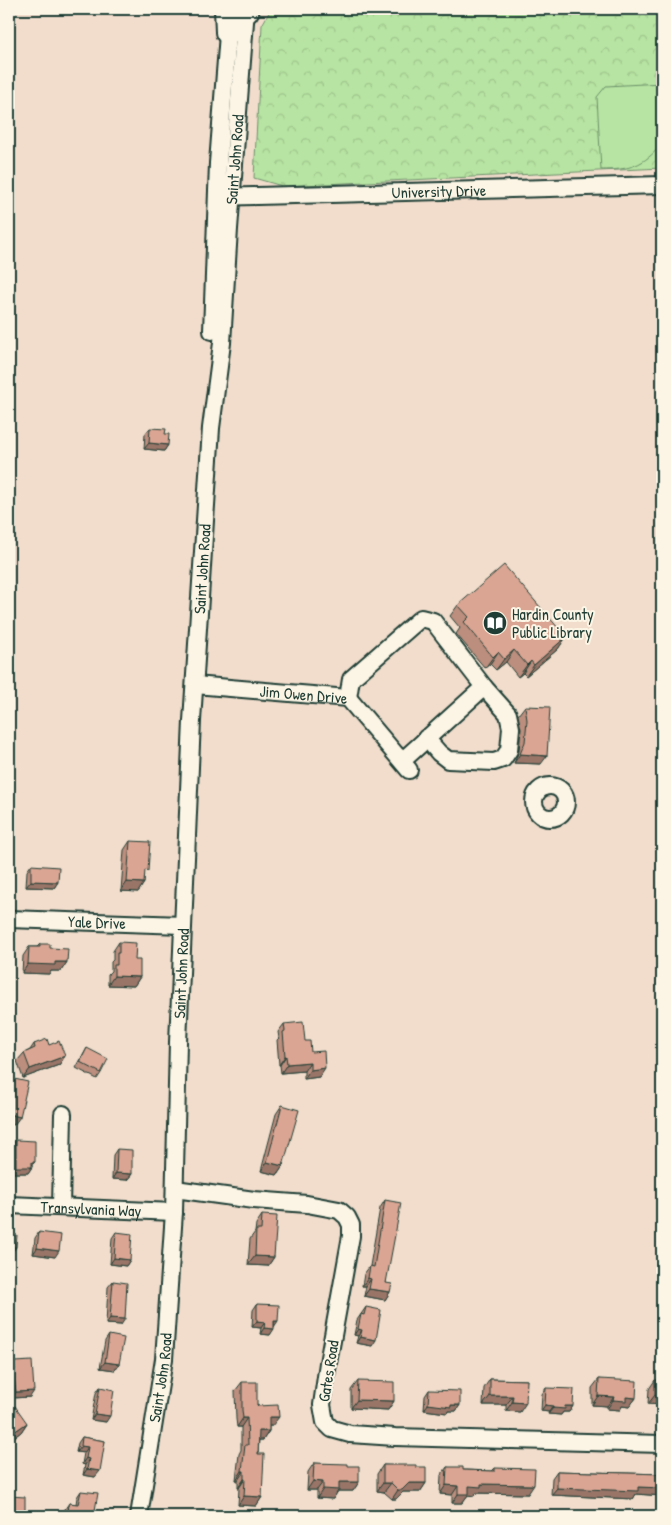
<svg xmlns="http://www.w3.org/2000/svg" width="671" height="1525" font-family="'Patrick Hand',sans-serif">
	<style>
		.park { fill: url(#park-crowns); stroke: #6b906b }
		.pitch { fill: #b7e4a2; stroke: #6b906b }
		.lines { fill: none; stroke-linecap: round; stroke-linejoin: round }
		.minor-casing { stroke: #1f3d34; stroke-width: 20 }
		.highway-casing { stroke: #1f3d34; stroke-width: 28 }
		.minor { stroke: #fcf5e5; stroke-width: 16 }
		.highway { stroke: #fcf5e5; stroke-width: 24 }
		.wall { fill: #bc8e7e; stroke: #1f3d34 }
		.shaded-wall { fill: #997467; stroke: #1f3d34 }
		.building { fill: #dba593; stroke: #1f3d34 }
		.labels { text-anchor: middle; stroke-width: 4; stroke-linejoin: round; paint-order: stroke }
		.street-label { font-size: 16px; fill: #1f3d34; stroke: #fcf5e5 }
		.poi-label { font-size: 16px; fill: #1f3d34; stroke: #fcf5e5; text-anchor: start }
	</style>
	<defs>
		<pattern id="park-crowns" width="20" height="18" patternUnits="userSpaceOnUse" patternTransform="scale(1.25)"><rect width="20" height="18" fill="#b7e4a2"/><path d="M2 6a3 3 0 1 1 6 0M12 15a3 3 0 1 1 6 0" fill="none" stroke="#9dc48c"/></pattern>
	</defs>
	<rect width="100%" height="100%" fill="#f2ddcc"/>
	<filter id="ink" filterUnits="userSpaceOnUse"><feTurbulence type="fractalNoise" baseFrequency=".02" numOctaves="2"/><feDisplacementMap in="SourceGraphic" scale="10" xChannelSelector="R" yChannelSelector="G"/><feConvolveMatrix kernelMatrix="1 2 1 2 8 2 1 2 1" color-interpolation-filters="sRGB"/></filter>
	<g filter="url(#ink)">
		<path class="park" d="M 271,9 L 662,9 L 662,168 L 282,186 L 254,178 L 262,25 Z"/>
		<path class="pitch" d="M 662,83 L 662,144 C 643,166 630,170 601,170 L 597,97 L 606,86 Z"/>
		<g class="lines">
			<g class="minor-casing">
				<g id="minor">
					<path id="s1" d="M 217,197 L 662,185"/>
					<path d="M 212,331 L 218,163 L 229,21"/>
					<path id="s2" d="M 195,685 L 348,698 L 409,770"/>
					<path d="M 348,698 L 351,679 L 421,618 L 433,621 L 484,687 L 402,761"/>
					<path d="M 426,738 L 439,753 L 448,760 L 494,762 L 503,759 L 509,750 L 511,728 L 508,714 L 484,687"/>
					<circle cx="550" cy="802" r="16"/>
					<path id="s3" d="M 9,919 L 183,925"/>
					<path d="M 175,1189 L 254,1200 L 307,1204 L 339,1210 L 347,1217 L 351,1225 L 351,1236 L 328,1363 L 322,1405 L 325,1422 L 332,1429 L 350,1434 L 395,1437 L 662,1444"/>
					<path id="s4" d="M 9,1205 L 174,1212"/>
					<path d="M 61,1207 L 63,1114"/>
					<path id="s5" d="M 139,1516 L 164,1359 L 174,1212 L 178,1042 L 192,721 L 211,428 L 222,343 L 229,229 L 246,9"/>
				</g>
			</g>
			<g class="highway-casing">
				<path id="highway" d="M 227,9 L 228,32
					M 246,11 L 247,9"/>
			</g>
			<use href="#minor" class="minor"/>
			<use href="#highway" class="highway"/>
		</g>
		<path class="wall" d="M 150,428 L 168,445 L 164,451 L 144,449 L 145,434 Z
			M 458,605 L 566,637 L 558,649 L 526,676 L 523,673 L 518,677 L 506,662 L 496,670 L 490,664 L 485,668 L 456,634 L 460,628 L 450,616 Z
			M 525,706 L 541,764 L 514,763 L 519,751 L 521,729 L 518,715 Z
			M 130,841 L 144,876 L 144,883 L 138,892 L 121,891 L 124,850 Z
			M 31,865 L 58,882 L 54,888 L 26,887 L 27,871 Z
			M 119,942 L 135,960 L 140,977 L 134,986 L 108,985 L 108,974 L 111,971 L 111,962 L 113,960 L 113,951 Z
			M 40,944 L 50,948 L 67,962 L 61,971 L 51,971 L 49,974 L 22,973 L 23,956 L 29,947 L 37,947 Z
			M 284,1024 L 305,1041 L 311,1052 L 319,1077 L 304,1079 L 304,1071 L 281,1073 L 280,1065 L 279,1065 L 277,1040 L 279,1038 L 278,1032 Z
			M 34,1044 L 49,1045 L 65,1056 L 59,1065 L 23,1078 L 17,1061 L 24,1053 L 30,1050 Z
			M 87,1048 L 101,1073 L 97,1079 L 76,1068 Z
			M 282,1105 L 283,1166 L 277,1175 L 261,1171 L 276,1114 Z
			M 16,1140 L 32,1165 L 32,1167 L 28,1173 L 11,1173 L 12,1146 Z
			M 117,1149 L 132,1174 L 127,1180 L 112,1179 L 113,1155 Z
			M 385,1200 L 386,1283 L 390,1292 L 385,1300 L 364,1296 L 366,1286 L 362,1286 L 364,1274 L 370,1266 L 380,1208 Z
			M 262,1215 L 274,1257 L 268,1266 L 248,1265 L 250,1239 L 255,1232 L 256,1224 Z
			M 39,1232 L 55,1257 L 33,1254 L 35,1238 Z
			M 116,1232 L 130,1260 L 126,1266 L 110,1264 L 112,1238 Z
			M 113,1281 L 121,1325 L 106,1324 L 108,1287 Z
			M 257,1304 L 274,1327 L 270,1335 L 260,1334 L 261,1328 L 252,1327 L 253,1310 Z
			M 366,1307 L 372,1346 L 356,1343 L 358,1336 L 354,1335 L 357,1320 Z
			M 109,1335 L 119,1364 L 115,1370 L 100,1368 L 105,1341 Z
			M 14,1362 L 30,1397 L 12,1398 L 9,1376 L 11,1373 L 10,1368 Z
			M 490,1379 L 527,1380 L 520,1412 L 506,1411 L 506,1405 L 483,1405 L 484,1388 Z
			M 599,1379 L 636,1398 L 629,1407 L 622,1406 L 620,1410 L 607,1409 L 607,1406 L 592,1405 L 592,1388 Z
			M 655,1380 L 662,1405 L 648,1404 L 649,1389 Z
			M 358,1381 L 394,1401 L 388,1410 L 351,1408 L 351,1390 Z
			M 242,1382 L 272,1426 L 269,1426 L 269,1431 L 263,1440 L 259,1440 L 258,1454 L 262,1497 L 256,1506 L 238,1505 L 239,1488 L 238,1488 L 238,1480 L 236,1480 L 239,1454 L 241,1450 L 241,1427 L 237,1427 L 236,1419 L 235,1391 Z
			M 100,1387 L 106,1422 L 91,1420 L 96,1393 Z
			M 546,1388 L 573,1406 L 569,1412 L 563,1412 L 561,1415 L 548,1414 L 549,1412 L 541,1411 L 542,1394 Z
			M 429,1390 L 460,1405 L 456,1411 L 448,1411 L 447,1413 L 424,1410 L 425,1396 Z
			M 9,1410 L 27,1423 L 21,1432 L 9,1441 Z
			M 82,1437 L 105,1441 L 95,1477 L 83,1475 L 85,1465 L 82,1464 L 84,1453 L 76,1452 L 78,1443 Z
			M 314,1463 L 348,1466 L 359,1482 L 353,1491 L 338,1491 L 333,1499 L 317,1498 L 317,1490 L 307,1490 L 308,1472 Z
			M 383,1465 L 416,1467 L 426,1483 L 420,1492 L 403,1492 L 396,1499 L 392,1499 L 384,1492 L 377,1491 L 377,1474 Z
			M 447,1467 L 463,1470 L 492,1471 L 495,1468 L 528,1494 L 476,1493 L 474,1496 L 468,1495 L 462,1503 L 452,1503 L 452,1495 L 440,1494 L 441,1475 Z
			M 557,1471 L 662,1474 L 662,1496 L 636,1494 L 633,1499 L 551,1495 L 552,1478 Z
			M 81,1491 L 94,1516 L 64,1516 L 65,1509 L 69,1503 L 76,1504 L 77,1497 Z"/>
		<path class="shaded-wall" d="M 149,443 L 168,445 L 164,451 L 144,449 Z
			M 566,637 L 558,649 L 526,676 L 534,665 Z
			M 514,650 L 506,662 L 496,670 L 504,659 Z
			M 498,652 L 490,664 L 485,668 L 493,657 Z
			M 531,661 L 523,673 L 518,677 L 527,665 Z
			M 520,754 L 547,756 L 541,764 L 514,763 Z
			M 31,881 L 58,882 L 54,888 L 26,887 Z
			M 127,882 L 144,883 L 138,892 L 121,891 Z
			M 55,962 L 67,962 L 61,971 L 51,971 L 49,974 L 22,973 L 28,964 Z
			M 114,976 L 140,977 L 134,986 L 108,985 Z
			M 65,1056 L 59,1065 L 23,1078 L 30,1069 Z
			M 285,1056 L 286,1056 L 280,1065 L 279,1065 Z
			M 310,1062 L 304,1071 L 281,1073 L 287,1064 Z
			M 325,1068 L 319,1077 L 304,1079 L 310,1070 Z
			M 9,1114 L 20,1117 L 14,1125 L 9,1124 Z
			M 32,1162 L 35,1162 L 30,1167 L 32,1167 L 28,1173 L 11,1173 L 16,1167 Z
			M 267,1162 L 283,1166 L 277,1175 L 261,1171 Z
			M 116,1173 L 132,1174 L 127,1180 L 112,1179 Z
			M 11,1247 L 16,1247 L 12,1253 L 9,1253 L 9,1249 Z
			M 37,1248 L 59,1251 L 55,1257 L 33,1254 Z
			M 255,1256 L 274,1257 L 268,1266 L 248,1265 Z
			M 114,1258 L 130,1260 L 126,1266 L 110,1264 Z
			M 368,1278 L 371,1279 L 366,1286 L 362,1286 Z
			M 369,1289 L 390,1292 L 385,1300 L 364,1296 Z
			M 110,1318 L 125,1319 L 121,1325 L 106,1324 Z
			M 257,1321 L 265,1322 L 261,1328 L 252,1327 Z
			M 274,1321 L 278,1321 L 274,1327 Z
			M 264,1328 L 274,1329 L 270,1335 L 260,1334 Z
			M 358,1329 L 362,1330 L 358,1336 L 354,1335 Z
			M 360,1337 L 376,1340 L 372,1346 L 356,1343 Z
			M 105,1362 L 119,1364 L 115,1370 L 100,1368 Z
			M 34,1391 L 30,1397 L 12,1398 L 16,1392 Z
			M 655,1395 L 662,1395 L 662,1405 L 648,1404 Z
			M 490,1396 L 513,1396 L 506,1405 L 483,1405 Z
			M 598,1396 L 614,1397 L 607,1406 L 592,1405 Z
			M 626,1397 L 636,1398 L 629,1407 L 622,1406 L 620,1410 L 607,1409 L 613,1400 Z
			M 357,1400 L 394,1401 L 388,1410 L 351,1408 Z
			M 512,1402 L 526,1403 L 520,1412 L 506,1411 Z
			M 428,1404 L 451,1405 L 460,1405 L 456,1411 L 448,1411 L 447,1413 L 424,1410 Z
			M 545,1405 L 553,1406 L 549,1412 L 541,1411 Z
			M 565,1406 L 573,1406 L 569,1412 L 563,1412 L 561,1415 L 548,1414 L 553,1408 Z
			M 95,1414 L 110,1416 L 106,1422 L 91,1420 Z
			M 269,1417 L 279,1417 L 272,1426 L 263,1426 Z
			M 243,1418 L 247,1418 L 241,1427 L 237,1427 Z
			M 27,1423 L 21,1432 L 9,1441 L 9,1438 L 11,1434 Z
			M 259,1431 L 269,1431 L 263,1440 L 253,1440 Z
			M 81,1446 L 88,1447 L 84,1453 L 76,1452 Z
			M 86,1458 L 89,1459 L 85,1465 L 82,1464 Z
			M 87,1469 L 100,1471 L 95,1477 L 83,1475 Z
			M 242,1471 L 244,1471 L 238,1480 L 236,1480 Z
			M 244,1479 L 245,1479 L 239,1488 L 238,1488 Z
			M 313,1481 L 323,1482 L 317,1490 L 307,1490 Z
			M 339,1482 L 359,1482 L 353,1491 L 338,1491 L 333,1499 L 317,1498 L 323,1489 Z
			M 383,1483 L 391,1483 L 384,1492 L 377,1491 Z
			M 409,1483 L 426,1483 L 420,1492 L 403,1492 L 396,1499 L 392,1499 L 398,1490 Z
			M 481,1484 L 534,1485 L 528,1494 L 476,1493 L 474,1496 L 468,1495 L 462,1503 L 452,1503 L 458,1494 L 469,1486 Z
			M 446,1485 L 458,1486 L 452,1495 L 440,1494 Z
			M 638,1487 L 662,1488 L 662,1496 L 636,1494 L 633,1499 L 551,1495 L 557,1488 Z
			M 244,1496 L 262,1497 L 256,1506 L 238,1505 Z
			M 9,1514 L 25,1514 L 23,1516 L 9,1516 Z
			M 68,1514 L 84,1516 L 66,1516 Z"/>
		<path class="building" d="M 150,428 L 166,429 L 165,434 L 169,434 L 168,445 L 149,443 Z
			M 504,565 L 566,637 L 534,665 L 531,661 L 527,665 L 514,650 L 504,659 L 498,652 L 493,657 L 464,622 L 469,617 L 458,605 Z
			M 525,706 L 550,707 L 547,756 L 520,754 L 525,742 L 527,720 Z
			M 130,841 L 150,842 L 148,871 L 145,870 L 144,883 L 127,882 Z
			M 31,865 L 59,867 L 58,882 L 31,881 Z
			M 119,942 L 136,943 L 135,960 L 140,960 L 140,977 L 114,976 L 114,965 L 117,965 L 117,953 L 119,953 Z
			M 40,944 L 50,944 L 50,948 L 68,949 L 67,962 L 55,962 L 55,965 L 28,964 L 29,947 L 40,947 Z
			M 303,1022 L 305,1041 L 310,1041 L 311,1052 L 324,1051 L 325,1068 L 310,1070 L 310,1062 L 287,1064 L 286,1056 L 285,1056 L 283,1032 L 285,1031 L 284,1024 Z
			M 47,1039 L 49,1045 L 59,1041 L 65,1056 L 30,1069 L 24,1053 L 35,1048 L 34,1044 Z
			M 87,1048 L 108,1059 L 101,1073 L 80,1062 Z
			M 10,1078 L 28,1082 L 20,1117 L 9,1114 L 9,1083 Z
			M 282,1105 L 299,1110 L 283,1166 L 267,1162 Z
			M 16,1140 L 35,1141 L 35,1162 L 32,1162 L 32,1167 L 16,1167 Z
			M 117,1149 L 132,1150 L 132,1174 L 116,1173 Z
			M 385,1200 L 401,1203 L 386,1283 L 392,1284 L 390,1292 L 369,1289 L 371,1279 L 368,1278 L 370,1266 L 374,1267 Z
			M 262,1215 L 277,1216 L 274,1257 L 255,1256 L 256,1230 L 261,1230 Z
			M 39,1232 L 61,1235 L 59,1251 L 37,1248 Z
			M 116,1232 L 132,1234 L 130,1260 L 114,1258 Z
			M 9,1233 L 17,1235 L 16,1247 L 11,1247 L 11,1249 L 9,1249 Z
			M 113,1281 L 127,1283 L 125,1319 L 110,1318 Z
			M 257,1304 L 279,1305 L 278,1321 L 274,1321 L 274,1329 L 264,1328 L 265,1322 L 257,1321 Z
			M 366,1307 L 381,1310 L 376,1340 L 360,1337 L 362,1330 L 358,1329 L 361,1314 L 364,1315 Z
			M 109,1335 L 124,1338 L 119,1364 L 105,1362 Z
			M 32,1361 L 34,1391 L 16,1392 L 13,1370 L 15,1370 L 14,1362 Z
			M 490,1379 L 527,1380 L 526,1403 L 512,1402 L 513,1396 L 490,1396 Z
			M 599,1379 L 637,1381 L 636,1398 L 626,1397 L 626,1401 L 613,1400 L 614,1397 L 598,1396 Z
			M 655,1380 L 662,1380 L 662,1395 L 655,1395 Z
			M 358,1381 L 394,1382 L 394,1401 L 357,1400 Z
			M 242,1382 L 257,1382 L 257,1406 L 278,1405 L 279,1417 L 269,1417 L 269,1431 L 259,1431 L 258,1454 L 264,1454 L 262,1497 L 244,1496 L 245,1479 L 244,1479 L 244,1471 L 242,1471 L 245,1445 L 248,1445 L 247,1418 L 243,1418 L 242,1410 Z
			M 100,1387 L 114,1390 L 110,1416 L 95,1414 Z
			M 546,1388 L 574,1389 L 573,1406 L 565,1406 L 565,1409 L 553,1408 L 553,1406 L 545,1405 Z
			M 429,1390 L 460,1391 L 460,1405 L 451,1405 L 451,1407 L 428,1404 Z
			M 15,1406 L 27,1423 L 11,1434 L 9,1431 L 9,1410 Z
			M 82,1437 L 105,1441 L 100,1471 L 87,1469 L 89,1459 L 86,1458 L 88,1447 L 81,1446 Z
			M 314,1463 L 348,1464 L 348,1466 L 359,1466 L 359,1482 L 339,1482 L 339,1490 L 323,1489 L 323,1482 L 313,1481 Z
			M 383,1465 L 416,1465 L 416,1467 L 426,1467 L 426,1483 L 409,1483 L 402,1490 L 398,1490 L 391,1483 L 383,1483 Z
			M 447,1467 L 463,1467 L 463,1470 L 495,1471 L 495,1468 L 535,1469 L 534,1485 L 481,1484 L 481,1487 L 469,1486 L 469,1494 L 458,1494 L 458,1486 L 446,1485 Z
			M 557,1471 L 662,1474 L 662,1488 L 638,1487 L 638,1491 L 557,1488 Z
			M 81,1491 L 98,1493 L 94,1516 L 84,1516 L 68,1514 L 69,1503 L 78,1504 Z
			M 9,1496 L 25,1497 L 25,1514 L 16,1514 L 16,1515 L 9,1514 Z"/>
	</g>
	<defs>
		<g id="library-disc" transform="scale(1.25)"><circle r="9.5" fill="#1f3d34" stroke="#fcf5e5"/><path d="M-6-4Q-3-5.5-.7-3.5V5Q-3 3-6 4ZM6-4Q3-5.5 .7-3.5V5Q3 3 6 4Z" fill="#fff"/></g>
	</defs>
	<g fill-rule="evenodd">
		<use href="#library-disc" x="495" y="623"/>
	</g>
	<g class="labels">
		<g class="street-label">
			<text dy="6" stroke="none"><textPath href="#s5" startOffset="1361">Saint John Road</textPath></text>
			<text dy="6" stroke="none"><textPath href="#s1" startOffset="222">University Drive</textPath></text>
			<text dy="6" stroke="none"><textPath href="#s5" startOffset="950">Saint John Road</textPath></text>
			<text dy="6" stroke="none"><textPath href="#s2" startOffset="109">Jim Owen Drive</textPath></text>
			<text dy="6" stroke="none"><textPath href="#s3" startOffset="88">Yale Drive</textPath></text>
			<text dy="6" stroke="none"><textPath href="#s5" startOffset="545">Saint John Road</textPath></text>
			<text dy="6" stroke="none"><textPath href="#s4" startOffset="82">Transylvania Way</textPath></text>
			<text transform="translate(328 1371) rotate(-81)" y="6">Gates Road</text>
			<text dy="6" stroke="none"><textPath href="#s5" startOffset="140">Saint John Road</textPath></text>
		</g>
		<g class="poi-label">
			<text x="512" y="620">Hardin County<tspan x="512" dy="18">Public Library</tspan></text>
		</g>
	</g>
	<rect width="671" height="1525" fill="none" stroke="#fcf5e5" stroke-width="30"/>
	<rect x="15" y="15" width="641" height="1495" fill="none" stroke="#1f3d34" stroke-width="2" filter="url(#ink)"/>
</svg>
